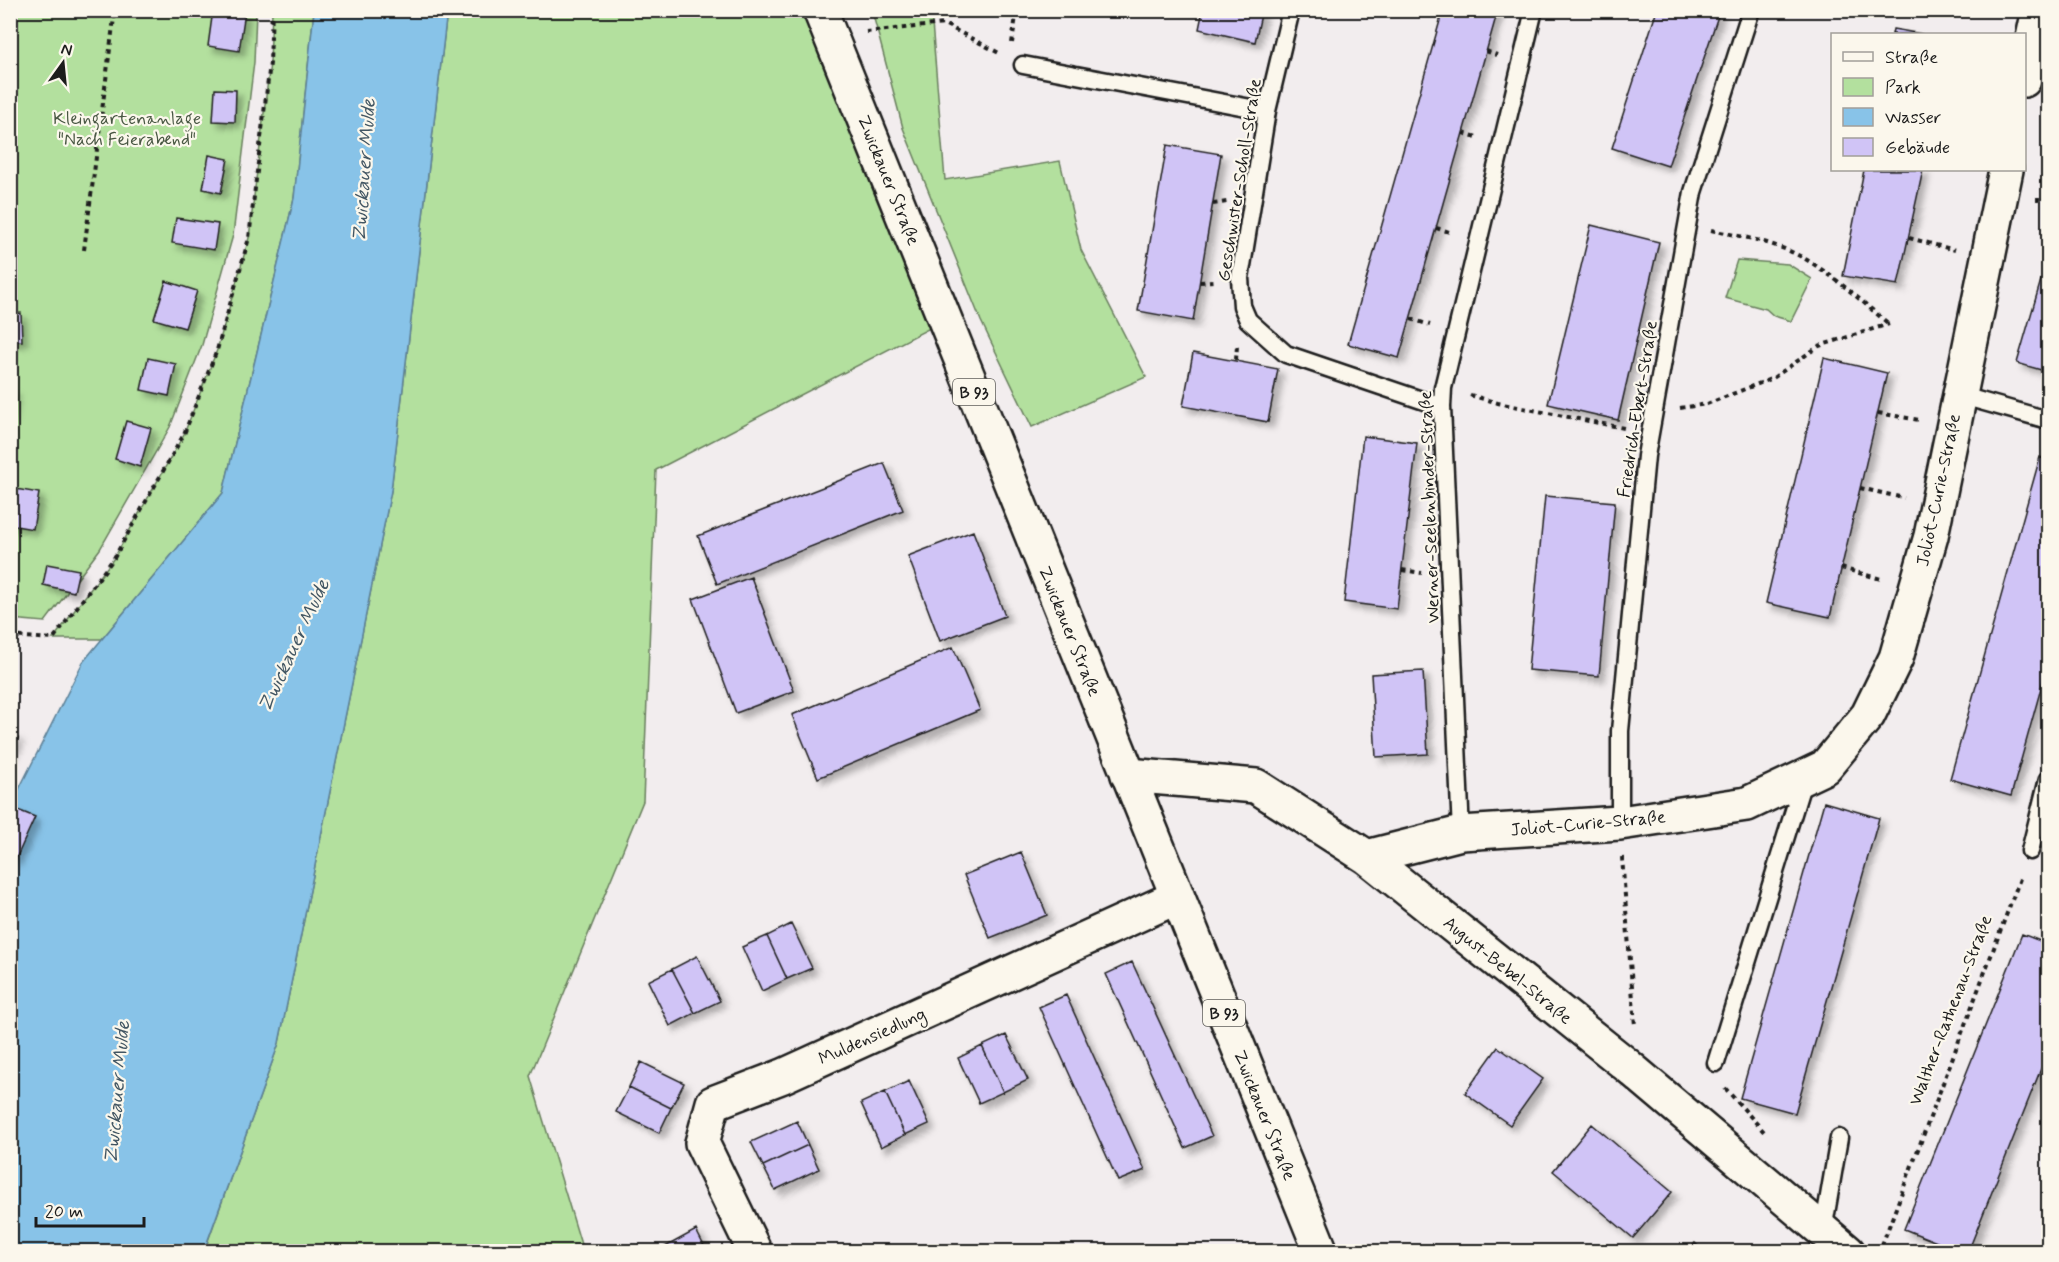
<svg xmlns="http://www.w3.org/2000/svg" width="2059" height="1262" font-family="Mynerve,sans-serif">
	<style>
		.green { fill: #b3e09e; stroke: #687e5d; stroke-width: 1.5 }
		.water { fill: #88c3e8; stroke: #5d8096; stroke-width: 1.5 }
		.building { fill: #d0c4f6; stroke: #1c1c1c; stroke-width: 1.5; filter: url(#shadow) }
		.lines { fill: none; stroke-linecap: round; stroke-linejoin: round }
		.service-casing { stroke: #1c1c1c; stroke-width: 21 }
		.minor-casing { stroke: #1c1c1c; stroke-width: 38 }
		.primary-casing { stroke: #1c1c1c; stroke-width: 38 }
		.path { stroke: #1c1c1c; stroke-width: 4; stroke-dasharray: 4.5 4.5; stroke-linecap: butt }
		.service { stroke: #fbf7ec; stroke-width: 16 }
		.minor { stroke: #fbf7ec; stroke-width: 33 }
		.primary { stroke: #fbf7ec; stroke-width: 33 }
		.labels { text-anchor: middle; stroke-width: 4.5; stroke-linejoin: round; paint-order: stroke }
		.shield { fill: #fbf7ec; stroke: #5f5e5a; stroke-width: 1.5 }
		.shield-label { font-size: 16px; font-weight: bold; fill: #1c1c1c }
		.park-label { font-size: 18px; fill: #495743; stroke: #fbf7ec }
		.street-label { font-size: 18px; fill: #1c1c1c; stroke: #fbf7ec }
		.water-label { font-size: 20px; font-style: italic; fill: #425663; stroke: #fbf7ec }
	</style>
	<defs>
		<filter id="shadow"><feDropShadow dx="5.5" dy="5.5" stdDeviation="3" flood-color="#0004"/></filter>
	</defs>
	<rect width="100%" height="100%" fill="#f2edee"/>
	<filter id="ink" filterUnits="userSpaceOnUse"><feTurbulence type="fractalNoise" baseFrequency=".0167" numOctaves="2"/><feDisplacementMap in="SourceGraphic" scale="12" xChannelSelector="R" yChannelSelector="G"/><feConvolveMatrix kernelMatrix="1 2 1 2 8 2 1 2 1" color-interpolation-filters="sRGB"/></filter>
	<g filter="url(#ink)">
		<path class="green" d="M 10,11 L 256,11 L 254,62 L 233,235 L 202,345 L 170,427 L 100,549 L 45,622 L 11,619 Z
			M 272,11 L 314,11 L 294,198 L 223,493 L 102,639 L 53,639 L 114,558 L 184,434 L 217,350 L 249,238 L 270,63 Z
			M 447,11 L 802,11 L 932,327 L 656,470 L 643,801 L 530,1076 L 583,1251 L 204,1252 L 279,1043 L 391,491 Z
			M 872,11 L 931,11 L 945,180 L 1060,161 L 1081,250 L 1146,377 L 1032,427 L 981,321 L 903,128 Z
			M 1737,260 L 1788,264 L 1812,279 L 1791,321 L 1774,316 L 1766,309 L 1725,298 Z"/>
		<path class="water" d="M 314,11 L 447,11 L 391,491 L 279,1043 L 204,1251 L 11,1251 L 10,807 L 83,662 L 223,493 L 294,198 Z"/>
		<path class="building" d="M 213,10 L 245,12 L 239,51 L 208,46 Z
			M 1203,10 L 1262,10 L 1255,42 L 1199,29 Z
			M 1443,10 L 1498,10 L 1399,358 L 1348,344 Z
			M 1657,10 L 1720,10 L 1668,166 L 1612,148 Z
			M 1893,29 L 1922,34 L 1892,34 Z
			M 215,89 L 236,90 L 235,122 L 213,121 Z
			M 1167,145 L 1221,154 L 1193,321 L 1138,311 Z
			M 209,155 L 228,159 L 221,193 L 203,189 Z
			M 1864,170 L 1923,170 L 1898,285 L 1843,276 Z
			M 176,218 L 218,224 L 214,250 L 172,243 Z
			M 1591,225 L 1659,242 L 1618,420 L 1548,404 Z
			M 2048,256 L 2048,372 L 2017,363 Z
			M 166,281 L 197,291 L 185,328 L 154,319 Z
			M 21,313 L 22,341 L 10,342 L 10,314 Z
			M 1193,353 L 1278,369 L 1268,422 L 1183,406 Z
			M 148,358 L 176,364 L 169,396 L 141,390 Z
			M 1824,358 L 1887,373 L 1830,617 L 1766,603 Z
			M 10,389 L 14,390 L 10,418 Z
			M 126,421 L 151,428 L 140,467 L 115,459 Z
			M 1363,436 L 1417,443 L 1397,609 L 1344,602 Z
			M 2040,457 L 2048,460 L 2048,663 L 2011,796 L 1950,779 Z
			M 884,463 L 903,510 L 717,584 L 698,536 Z
			M 10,488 L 39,493 L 33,529 L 10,525 Z
			M 1545,496 L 1615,502 L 1599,676 L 1528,670 Z
			M 973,531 L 1005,616 L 940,641 L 908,556 Z
			M 47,564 L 79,570 L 74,592 L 43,585 Z
			M 751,577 L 794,691 L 736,713 L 693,599 Z
			M 953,647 L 980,710 L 818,778 L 792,715 Z
			M 1423,671 L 1428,754 L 1376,757 L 1371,674 Z
			M 10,734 L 18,738 L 10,755 Z
			M 1824,802 L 1879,818 L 1795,1113 L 1740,1098 Z
			M 10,807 L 35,817 L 15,861 L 10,858 Z
			M 1021,852 L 1047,915 L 990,938 L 964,875 Z
			M 791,924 L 812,968 L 787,979 L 767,936 Z
			M 2022,934 L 2048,944 L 2048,1051 L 1968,1252 L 1962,1252 L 1904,1229 Z
			M 767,936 L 787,979 L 762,991 L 742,947 Z
			M 697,956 L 720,1001 L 695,1013 L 672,969 Z
			M 1132,962 L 1212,1136 L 1185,1148 L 1106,974 Z
			M 672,969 L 695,1013 L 670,1026 L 648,981 Z
			M 1066,995 L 1145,1170 L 1118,1181 L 1039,1007 Z
			M 1006,1035 L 1028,1080 L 1003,1092 L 982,1046 Z
			M 982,1046 L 1003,1092 L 979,1103 L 958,1058 Z
			M 1498,1047 L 1543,1079 L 1510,1125 L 1465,1093 Z
			M 641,1062 L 684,1083 L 671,1108 L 629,1087 Z
			M 909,1081 L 929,1124 L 905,1135 L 885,1092 Z
			M 629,1087 L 671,1108 L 659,1133 L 616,1112 Z
			M 885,1092 L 905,1135 L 881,1147 L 861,1103 Z
			M 797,1121 L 808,1145 L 763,1166 L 751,1142 Z
			M 1592,1124 L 1672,1192 L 1633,1238 L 1553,1171 Z
			M 808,1145 L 819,1169 L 775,1190 L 763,1166 Z
			M 696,1230 L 707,1252 L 656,1252 Z
			M 1695,1243 L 1704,1252 L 1688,1252 Z"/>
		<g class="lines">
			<g class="service-casing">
				<path id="service" d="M 1291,10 L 1267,111 L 1240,278 L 1242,306 L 1248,320 L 1286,354 L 1442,407
					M 1023,65 L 1267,111
					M 1959,395 L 2048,420
					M 1620,823 L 1620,731 L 1646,456 L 1693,192 L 1751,10
					M 1461,833 L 1442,407 L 1443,388 L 1534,10
					M 2030,851 L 2048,779
					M 1716,1063 L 1804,778
					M 1823,1231 L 1839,1138"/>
			</g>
			<g class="minor-casing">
				<path id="minor" d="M 2024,80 L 2039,10
					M 1128,775 L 1256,786 L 1367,857 L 1628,1066 L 1848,1252
					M 1367,857 L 1461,833 L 1620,823 L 1747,804 L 1825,767 L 1868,715 L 1896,658 L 1931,536 L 2006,170
					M 755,1252 L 702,1143 L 713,1103 L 783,1076 L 1177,897"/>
			</g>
			<g class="primary-casing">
				<path id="primary" d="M 820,10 L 1321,1252"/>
			</g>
			<path class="path" d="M 866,32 L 944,24 L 1001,54
				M 1012,43 L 1016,16 L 1023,10
				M 1486,51 L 1497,55
				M 1463,133 L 1477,137
				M 2039,182 L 2048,182
				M 2036,199 L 2048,199
				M 1213,204 L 1227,202
				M 1436,228 L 1453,233
				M 1711,230 C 1743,237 1776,242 1805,259 C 1835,276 1862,302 1889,324
				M 1909,238 L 1955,250
				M 84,250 L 115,10
				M 1200,282 L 1214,281
				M 1411,319 L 1430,325
				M 1236,360 L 1237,346
				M 1470,395 L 1498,403 L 1624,428
				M 1680,408 L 1707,404 L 1773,378 L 1819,346 L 1889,324
				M 1878,413 L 1919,420
				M 1860,488 L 1904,498
				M 1841,568 L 1881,579
				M 1402,570 L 1422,573
				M 10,636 L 53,639 L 114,558 L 184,434 L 217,350 L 249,238 L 270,63 L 272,10
				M 1622,857 L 1635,1026
				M 1725,1088 L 1766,1134
				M 1882,1245 L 2021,876"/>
			<use href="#service" class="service"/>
			<use href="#minor" class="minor"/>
			<use href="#primary" class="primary"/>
		</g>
	</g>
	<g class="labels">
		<g class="shield">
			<rect x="953" y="379" width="42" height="26" rx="4.5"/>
			<rect x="1203" y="1000" width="42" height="26" rx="4.5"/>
		</g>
		<g class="shield-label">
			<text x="974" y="398">B 93</text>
			<text x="1224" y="1019">B 93</text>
		</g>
		<g class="park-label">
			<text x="127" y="124">Kleingartenanlage<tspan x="127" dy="21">"Nach Feierabend"</tspan></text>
		</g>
		<g class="street-label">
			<text transform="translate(889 180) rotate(68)" y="6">Zwickauer Straße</text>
			<text transform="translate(1239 180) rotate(-81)" y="6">Geschwister-Scholl-Straße</text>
			<text transform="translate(1637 409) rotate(-81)" y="6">Friedrich-Ebert-Straße</text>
			<text transform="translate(1938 490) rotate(-78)" y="6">Joliot-Curie-Straße</text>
			<text transform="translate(1429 507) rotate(-92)" y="6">Werner-Seelenbinder-Straße</text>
			<text transform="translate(1070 631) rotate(68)" y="6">Zwickauer Straße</text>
			<text transform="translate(1588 823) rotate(-5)" y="6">Joliot-Curie-Straße</text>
			<text transform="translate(1508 970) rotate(39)" y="6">August-Bebel-Straße</text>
			<text transform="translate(1950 1010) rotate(-69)" y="6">Walther-Rathenau-Straße</text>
			<text transform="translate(872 1036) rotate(-24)" y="6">Muldensiedlung</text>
			<text transform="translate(1265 1115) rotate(68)" y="6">Zwickauer Straße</text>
		</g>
		<g class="water-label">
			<text transform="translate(363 170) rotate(-86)" y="7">Zwickauer Mulde</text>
			<text transform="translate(293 645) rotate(-65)" y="7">Zwickauer Mulde</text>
			<text transform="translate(116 1092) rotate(-85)" y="7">Zwickauer Mulde</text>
		</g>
	</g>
	<rect width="2059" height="1262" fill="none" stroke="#fbf7ec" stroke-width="36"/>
	<rect x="18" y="18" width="2023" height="1226" fill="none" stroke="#1c1c1c" stroke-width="2" filter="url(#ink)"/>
	<rect x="1831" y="33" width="195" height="138" fill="#fbf7ec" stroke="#a29f99" stroke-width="1.5"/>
	<rect x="1843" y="52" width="30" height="9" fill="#fbf7ec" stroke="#a29f99" stroke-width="1.5"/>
	<text x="1885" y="63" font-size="18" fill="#1c1c1c">Straße</text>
	<rect x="1843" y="78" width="30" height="18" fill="#b3e09e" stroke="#a29f99" stroke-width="1.5"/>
	<text x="1885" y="93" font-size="18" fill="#1c1c1c">Park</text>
	<rect x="1843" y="108" width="30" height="18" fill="#88c3e8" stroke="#a29f99" stroke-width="1.5"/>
	<text x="1885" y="123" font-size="18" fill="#1c1c1c">Wasser</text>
	<rect x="1843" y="138" width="30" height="18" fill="#d0c4f6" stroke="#a29f99" stroke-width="1.5"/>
	<text x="1885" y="153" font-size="18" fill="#1c1c1c">Gebäude</text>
	<g transform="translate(63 63) rotate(15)" stroke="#fbf7ec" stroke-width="4.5" paint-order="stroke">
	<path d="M0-4.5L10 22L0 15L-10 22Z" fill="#1c1c1c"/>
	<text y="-9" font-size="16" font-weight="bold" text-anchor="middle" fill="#1c1c1c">N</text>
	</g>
	<path d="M36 1217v9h108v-9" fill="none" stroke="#1c1c1c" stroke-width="3"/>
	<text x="45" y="1217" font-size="18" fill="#1c1c1c" stroke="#fbf7ec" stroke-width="4.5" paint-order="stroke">20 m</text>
</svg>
